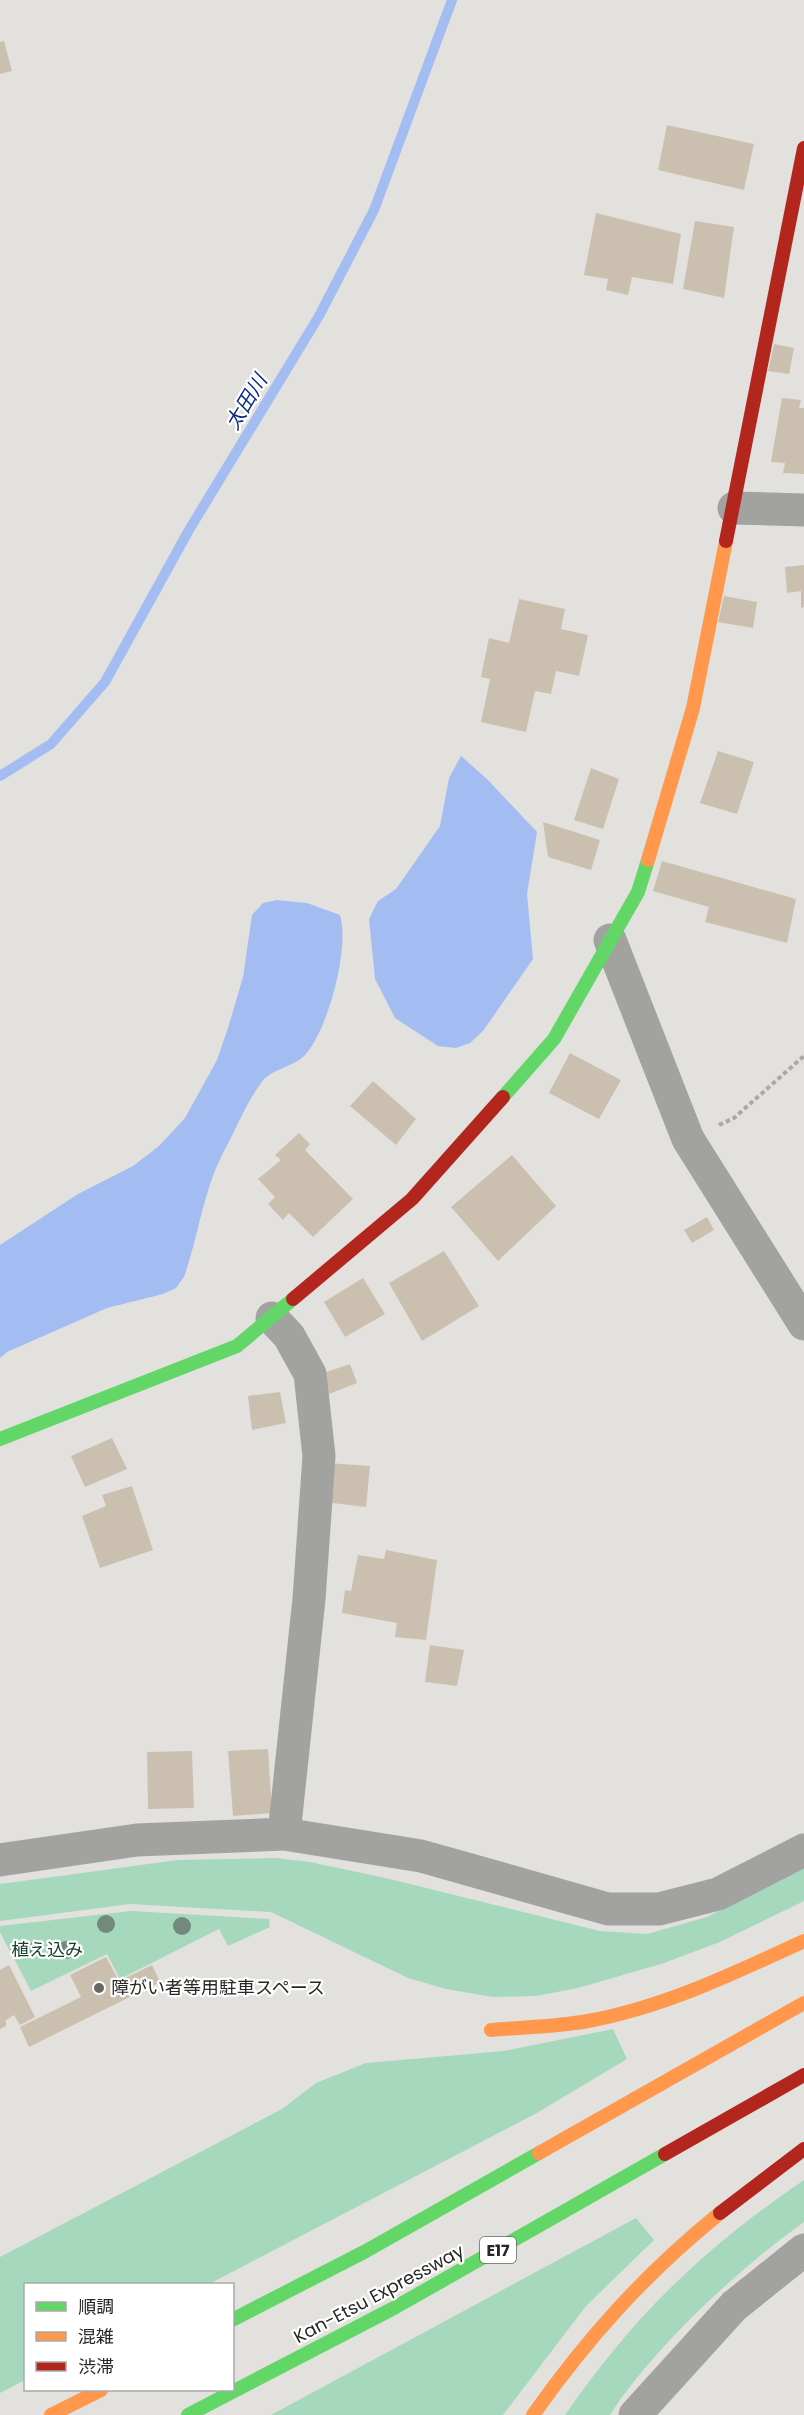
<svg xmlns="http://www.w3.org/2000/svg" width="804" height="2415" font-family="Poppins,'Noto Sans JP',sans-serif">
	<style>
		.green { fill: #a5d8bc }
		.water { fill: #a3bdf2 }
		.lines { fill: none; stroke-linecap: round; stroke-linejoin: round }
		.stream { stroke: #a3bdf2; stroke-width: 10 }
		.building { fill: #cbc0af }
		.path { stroke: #aaa9a7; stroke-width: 4; stroke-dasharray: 4.5 3; stroke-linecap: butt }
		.street { stroke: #a2a2a1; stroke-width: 33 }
		.fast { stroke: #63d668; stroke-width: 14 }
		.slow { stroke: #ff974d; stroke-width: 14 }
		.jam { stroke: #b3261e; stroke-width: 14 }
		.tree { fill: #72897d }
		.poi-dot { fill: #6a6866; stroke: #fff; stroke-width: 2 }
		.labels { text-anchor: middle; stroke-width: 4.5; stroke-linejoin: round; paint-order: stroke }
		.shield { fill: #fff; stroke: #696866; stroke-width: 1.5 }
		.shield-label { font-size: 16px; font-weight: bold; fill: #292725 }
		.park-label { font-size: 18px; fill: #16412d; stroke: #fff }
		.poi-label { font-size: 18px; fill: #292725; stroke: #fff; text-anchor: start }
		.street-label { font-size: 18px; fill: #292725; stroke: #fff }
		.water-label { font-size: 20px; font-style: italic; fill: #0c2c82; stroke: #fff }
	</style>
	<rect width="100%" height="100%" fill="#e3e1de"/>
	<path class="green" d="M 276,1858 L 310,1862 L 390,1879 L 600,1931 L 647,1934 L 707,1917 L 804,1868 L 804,1901 L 720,1942 L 661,1964 L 578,1988 L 536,1996 L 493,1997 L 446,1989 L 408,1978 L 271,1912 L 130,1904 L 0,1921 L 0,1884 L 178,1860 Z
		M 131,1911 L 269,1919 L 270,1927 L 228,1946 L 219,1929 L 120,1979 L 107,1954 L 31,1991 L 0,1932 L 0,1926 Z
		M 613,2029 L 627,2059 L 535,2114 L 209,2284 L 26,2284 L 25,2380 L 0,2393 L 0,2257 L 282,2109 L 316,2083 L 366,2063 L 504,2051 Z
		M 804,2180 L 804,2222 C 738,2269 653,2348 610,2415 L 565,2415 C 635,2314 703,2249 804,2180 Z
		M 636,2218 L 654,2240 L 586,2306 L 503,2415 L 271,2415 Z"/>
	<path class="water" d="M 461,756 L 487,779 L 537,832 L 527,894 L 533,959 L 483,1031 L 470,1043 L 456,1048 L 438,1046 L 395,1018 L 375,979 L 369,919 L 378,901 L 396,889 L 440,826 L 449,778 Z
		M 277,900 L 307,903 L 340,915 C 350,947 328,1033 303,1057 C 292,1067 269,1070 261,1083 C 245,1105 235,1132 222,1155 C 203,1193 198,1238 184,1277 L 176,1288 L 163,1294 L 107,1308 L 7,1352 L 0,1358 L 0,1245 L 78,1194 L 133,1166 L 159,1146 L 185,1118 L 217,1060 L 228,1028 L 243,977 L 252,915 L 263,903 Z"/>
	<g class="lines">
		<path class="stream" d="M 0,776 L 51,744 L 105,682 L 189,530 L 319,316 L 374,210 L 452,0"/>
	</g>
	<path class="building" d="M 4,41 L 12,71 L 0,74 L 0,42 Z
		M 667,125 L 754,144 L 744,190 L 658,170 Z
		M 596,213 L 681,234 L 673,284 L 632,277 L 628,295 L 606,290 L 608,279 L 584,275 Z
		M 695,221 L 734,227 L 724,298 L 683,289 Z
		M 774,344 L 794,348 L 789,374 L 768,371 Z
		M 782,398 L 801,400 L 799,408 L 804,408 L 804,474 L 783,473 L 785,463 L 771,462 Z
		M 804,565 L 804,607 L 801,608 L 801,591 L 787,593 L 785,567 Z
		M 724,596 L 757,602 L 753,628 L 718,622 Z
		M 519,599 L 565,609 L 561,629 L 588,635 L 579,676 L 556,671 L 551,694 L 535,691 L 526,732 L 481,722 L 490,679 L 481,677 L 489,638 L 509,643 Z
		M 718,751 L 754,762 L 737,814 L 700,803 Z
		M 591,768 L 619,779 L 603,829 L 574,820 Z
		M 543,822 L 600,840 L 591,870 L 548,857 Z
		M 662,861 L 796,899 L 787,943 L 705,922 L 709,907 L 653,891 Z
		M 570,1053 L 621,1080 L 599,1119 L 549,1093 Z
		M 373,1081 L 416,1119 L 396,1145 L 350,1106 Z
		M 299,1133 L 310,1144 L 305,1150 L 353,1199 L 313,1237 L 289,1213 L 283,1220 L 268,1204 L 275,1197 L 258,1179 L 281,1160 L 275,1155 Z
		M 512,1155 L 556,1206 L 498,1261 L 451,1207 Z
		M 707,1217 L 714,1230 L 692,1243 L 684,1230 Z
		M 444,1251 L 479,1306 L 422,1341 L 389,1283 Z
		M 363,1278 L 385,1314 L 345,1337 L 324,1302 Z
		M 350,1364 L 357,1383 L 329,1394 L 321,1374 Z
		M 280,1392 L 286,1423 L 252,1430 L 248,1396 Z
		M 112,1438 L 127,1469 L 85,1487 L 71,1456 Z
		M 328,1463 L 370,1466 L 366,1507 L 324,1502 Z
		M 132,1486 L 153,1550 L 100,1568 L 82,1516 L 106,1506 L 102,1495 Z
		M 386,1550 L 437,1560 L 426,1640 L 395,1637 L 397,1623 L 342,1613 L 345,1590 L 351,1591 L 358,1555 L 384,1559 Z
		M 430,1645 L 464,1650 L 457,1686 L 425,1682 Z
		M 268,1749 L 272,1813 L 233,1816 L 228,1751 Z
		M 192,1751 L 194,1808 L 148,1809 L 147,1752 Z
		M 106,1957 L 119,1981 L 152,1965 L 160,1982 L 29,2047 L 20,2027 L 81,1997 L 70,1975 Z
		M 9,1965 L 35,2017 L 20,2025 L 14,2015 L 6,2020 L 6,2026 L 0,2029 L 0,1970 Z"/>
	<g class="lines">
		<path class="path" d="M 719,1125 L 734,1118 L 804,1056"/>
		<path class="street" d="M 734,508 L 804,510
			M 610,940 L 688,1139 L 804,1324
			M 272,1318 L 289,1336 L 310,1374 L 319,1456 L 309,1599 L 284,1834
			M 0,1860 L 137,1840 L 284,1834 L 421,1856 L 608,1909 L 659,1909 L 718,1894 L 804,1850
			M 635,2415 L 734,2306 L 804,2250"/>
		<path class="fast" d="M 503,1097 L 554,1039 L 638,892 L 648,860
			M 0,1439 L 237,1346 L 293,1299
			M 232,2320 L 366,2251 L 539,2153
			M 188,2415 L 394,2308 L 665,2154"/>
		<path class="slow" d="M 648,860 L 693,708 L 726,541
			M 491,2030 C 523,2027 556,2027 588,2021 C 664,2007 735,1973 804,1941
			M 539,2153 L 804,2003
			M 51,2415 L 101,2390
			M 533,2415 C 588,2337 646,2273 720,2213"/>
		<path class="jam" d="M 726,541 L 804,148
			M 293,1299 L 412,1199 L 503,1097
			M 665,2154 L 804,2075
			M 720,2213 L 804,2149"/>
	</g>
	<g class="tree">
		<circle cx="106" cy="1924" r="9"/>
		<circle cx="182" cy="1926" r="9"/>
		<circle cx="26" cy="1950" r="9"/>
		<circle cx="66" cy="1950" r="9"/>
	</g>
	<circle class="poi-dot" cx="99" cy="1988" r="6"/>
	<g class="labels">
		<rect class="shield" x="480" y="2237" width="36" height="26" rx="4.5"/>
		<g class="shield-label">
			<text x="498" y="2256">E17</text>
		</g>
		<g class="park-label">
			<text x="47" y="1956">植え込み</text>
		</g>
		<g class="poi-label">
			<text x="111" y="1994">障がい者等用駐車スペース</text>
		</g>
		<g class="street-label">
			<text transform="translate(379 2294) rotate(-28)" y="6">Kan-Etsu Expressway</text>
		</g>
		<g class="water-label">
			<text transform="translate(246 402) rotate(-59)" y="7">太田川</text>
		</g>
	</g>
	<rect x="24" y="2283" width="210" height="108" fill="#ffffff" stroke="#a9a9a8" stroke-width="1.5"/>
	<rect x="36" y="2302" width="30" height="9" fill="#63d668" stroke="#a9a9a8" stroke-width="1.5"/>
	<text x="78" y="2313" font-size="18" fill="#292725">順調</text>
	<rect x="36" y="2332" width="30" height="9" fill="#ff974d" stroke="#a9a9a8" stroke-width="1.5"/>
	<text x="78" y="2343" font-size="18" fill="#292725">混雑</text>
	<rect x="36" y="2362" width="30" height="9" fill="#b3261e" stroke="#a9a9a8" stroke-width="1.5"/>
	<text x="78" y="2373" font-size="18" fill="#292725">渋滞</text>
</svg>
